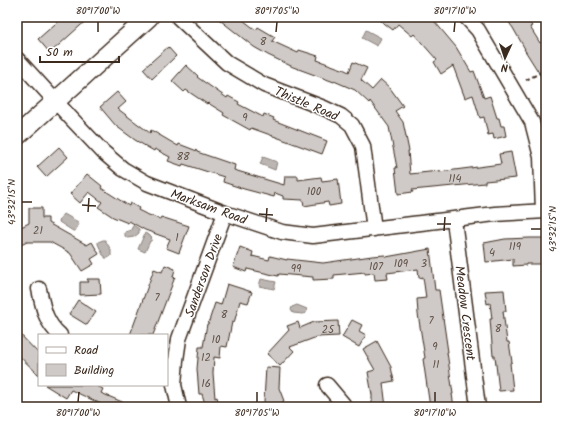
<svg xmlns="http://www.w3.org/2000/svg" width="563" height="424" font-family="Kalam,sans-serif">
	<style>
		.water { fill: #bcb6b3; stroke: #887e77 }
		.building { fill: #cfcac7; stroke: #3b2a1e }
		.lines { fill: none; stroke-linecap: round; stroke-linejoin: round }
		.minor-casing { stroke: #3b2a1e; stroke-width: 17 }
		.major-casing { stroke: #3b2a1e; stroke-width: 21 }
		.path { stroke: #3b2a1e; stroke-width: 2; stroke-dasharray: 4 3; stroke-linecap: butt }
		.minor { stroke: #fff; stroke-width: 14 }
		.major { stroke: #fff; stroke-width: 18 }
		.ticks { fill: none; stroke: #3b2a1e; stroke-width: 1.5 }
		.labels { text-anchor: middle; stroke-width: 3; stroke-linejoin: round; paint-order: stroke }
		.number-label { font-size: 11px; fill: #605248 }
		.street-label { font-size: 13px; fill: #3b2a1e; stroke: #fff }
		.neatline { fill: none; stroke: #3b2a1e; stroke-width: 1.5 }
		.ticks-label { font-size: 10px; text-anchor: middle; fill: #3b2a1e }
	</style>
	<rect width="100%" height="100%" fill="#fff"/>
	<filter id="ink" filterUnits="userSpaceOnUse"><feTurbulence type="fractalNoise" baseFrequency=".025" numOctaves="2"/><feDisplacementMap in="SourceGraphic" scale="8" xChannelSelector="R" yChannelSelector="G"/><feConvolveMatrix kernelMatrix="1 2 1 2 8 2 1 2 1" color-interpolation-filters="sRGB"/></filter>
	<g filter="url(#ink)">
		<path class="water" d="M 366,30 L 381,38 L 377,46 L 362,38 Z
			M 263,157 L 277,162 L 275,170 L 260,164 Z
			M 64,214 L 78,222 L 79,224 L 75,231 L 73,231 L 59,222 L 62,215 Z
			M 133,225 L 139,229 L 139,233 L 134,237 L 127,238 L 125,236 L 125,232 L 131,230 Z
			M 145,233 L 152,237 L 151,238 L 152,239 L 151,241 L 150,241 L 145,252 L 138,249 Z
			M 103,240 L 105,240 L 111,250 L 111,256 L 108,258 L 105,258 L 105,256 L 103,255 L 98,244 L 98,242 Z
			M 261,279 L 276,282 L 274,289 L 259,286 Z
			M 297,305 L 307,309 L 306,313 L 303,314 L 293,313 L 291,310 L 292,307 Z"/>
		<path class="building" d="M 63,17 L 90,17 L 50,53 L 38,39 Z
			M 216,17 L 239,17 L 256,30 L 258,27 L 275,37 L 272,41 L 298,53 L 299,50 L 318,56 L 317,60 L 345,70 L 349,72 L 353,62 L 367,68 L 361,80 L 372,90 L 381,80 L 390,88 L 403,106 L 395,111 L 403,122 L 409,151 L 408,151 L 410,174 L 439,171 L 439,172 L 501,164 L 499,154 L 511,152 L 516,178 L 485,181 L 485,183 L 412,190 L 413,192 L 398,194 L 395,168 L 397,168 L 389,127 L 370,101 L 369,103 L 355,90 L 334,81 L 334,82 L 293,67 L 268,55 L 254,47 Z
			M 376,17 L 429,17 L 435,22 L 456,47 L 471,72 L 474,71 L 484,98 L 490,96 L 497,118 L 499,118 L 501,126 L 504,126 L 506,136 L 494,139 L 493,134 L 488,135 L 484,117 L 480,118 L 473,95 L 465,98 L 453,66 L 441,74 L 434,62 L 437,60 L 414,34 L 412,36 L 398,24 L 393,30 Z
			M 505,17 L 526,17 L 532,26 L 530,27 L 540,43 L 543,41 L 546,46 L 546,84 L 524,49 L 525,49 L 513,28 Z
			M 168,47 L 176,56 L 152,79 L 143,69 Z
			M 186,65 L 198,76 L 197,77 L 227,98 L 228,96 L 239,102 L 238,104 L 263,117 L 264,114 L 274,118 L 273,120 L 327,141 L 322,154 L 276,137 L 251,128 L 250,130 L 223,115 L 224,113 L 208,103 L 207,104 L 186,90 L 184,92 L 172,81 Z
			M 117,92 L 126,102 L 118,109 L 150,133 L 151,130 L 178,146 L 179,144 L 197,151 L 197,152 L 235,165 L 234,170 L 284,185 L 285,176 L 298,176 L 298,180 L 321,177 L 322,181 L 338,179 L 341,204 L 329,206 L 328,202 L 304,206 L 303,200 L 283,199 L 283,196 L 275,193 L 274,197 L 244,189 L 223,182 L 224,177 L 183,164 L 182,166 L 168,161 L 170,157 L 155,149 L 154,151 L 135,140 L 116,126 L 100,107 Z
			M 59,147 L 68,157 L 46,177 L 37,167 Z
			M 87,174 L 102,186 L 101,188 L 129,206 L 130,203 L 139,208 L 138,210 L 146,214 L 160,219 L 161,217 L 189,226 L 179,253 L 166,248 L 170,239 L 145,230 L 129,221 L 128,223 L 113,217 L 98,207 L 102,202 L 89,192 L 80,203 L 70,194 Z
			M 29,208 L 42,208 L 42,218 L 48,218 L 48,223 L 87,245 L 92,242 L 99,254 L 91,259 L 94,264 L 82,271 L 70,253 L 50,242 L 27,242 L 17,247 L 17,229 L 29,223 Z
			M 530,238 L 546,238 L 546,264 L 526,264 L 526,265 L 513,266 L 513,259 L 486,262 L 484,243 L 505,239 Z
			M 240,247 L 253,252 L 252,256 L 269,260 L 270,256 L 287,260 L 287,259 L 323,263 L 372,256 L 385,255 L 386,257 L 430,249 L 435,290 L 439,290 L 448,352 L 447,352 L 453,394 L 452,394 L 454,407 L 430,407 L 423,359 L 425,358 L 418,314 L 417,299 L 426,298 L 423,277 L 419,278 L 418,269 L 387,273 L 388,279 L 375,280 L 374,273 L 365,274 L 365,272 L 334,275 L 334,279 L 313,280 L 313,277 L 279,274 L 278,276 L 247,269 L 246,272 L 233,267 Z
			M 165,265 L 175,269 L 173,277 L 175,277 L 153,335 L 130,335 L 154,269 L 162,272 Z
			M 87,279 L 100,279 L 101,294 L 80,295 L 80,282 L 89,282 Z
			M 227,284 L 252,292 L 248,303 L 240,301 L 234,323 L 232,322 L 227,347 L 221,346 L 220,358 L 214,357 L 213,373 L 215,398 L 217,397 L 220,407 L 206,407 L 202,394 L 199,394 L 197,369 L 199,347 L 203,347 L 207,324 L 208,324 L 215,303 L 221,305 Z
			M 504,290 L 506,311 L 503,311 L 507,342 L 509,342 L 512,362 L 510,363 L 513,390 L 499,391 L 495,356 L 493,356 L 492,344 L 490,319 L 492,319 L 490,303 L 487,304 L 485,291 Z
			M 78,300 L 96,312 L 87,325 L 69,314 Z
			M 352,320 L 362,325 L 359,331 L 366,335 L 359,347 L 342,337 Z
			M 338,321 L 339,336 L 317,337 L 290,347 L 294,351 L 280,366 L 267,354 L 289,330 L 287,326 L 298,322 L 300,328 L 314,322 Z
			M 17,331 L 39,354 L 39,375 L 17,354 Z
			M 377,341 L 391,367 L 394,381 L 383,383 L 386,407 L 372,407 L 372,395 L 368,372 L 375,370 L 363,349 Z
			M 266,367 L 280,368 L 279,388 L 284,401 L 282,402 L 284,407 L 266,407 L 264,401 Z
			M 45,385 L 95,385 L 103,389 L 101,393 L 134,407 L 100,407 L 101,404 L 71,390 L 66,398 Z"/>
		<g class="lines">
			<g class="minor-casing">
				<path id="minor" d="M 178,17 L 227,63 L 264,85 L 324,108 L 341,116 L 352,125 L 363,146 L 374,229
					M 466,17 L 478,30 L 532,122 L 541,157 L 543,211
					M 17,59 L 69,116 L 103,152 L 123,169 L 147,183 L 225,213 L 282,232 L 313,236 L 495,214 L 546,211
					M 454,220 L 478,407
					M 39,289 C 43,307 45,322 60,335
					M 327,385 L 343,404 L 344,407
					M 179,407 L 174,385 L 176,360 L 179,339 L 225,213"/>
			</g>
			<g class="major-casing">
				<path id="major" d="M 17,136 L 149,17"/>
			</g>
			<path class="path" d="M 526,80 L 546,70"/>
			<use href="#minor" class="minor"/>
			<use href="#major" class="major"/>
		</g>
	</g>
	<path class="ticks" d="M 98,32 L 98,22M 276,32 L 277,22M 454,32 L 455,22M 22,202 L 32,202M 82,205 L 96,206M 88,212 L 89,198M 259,214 L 273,215M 266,222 L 267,208M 437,224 L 451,224M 531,229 L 541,229M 444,231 L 445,217M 78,402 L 79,392M 257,402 L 257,392M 435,402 L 435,392"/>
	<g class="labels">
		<g class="number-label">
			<text x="263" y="45">8</text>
			<text x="245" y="121">9</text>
			<text x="183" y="160">88</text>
			<text x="455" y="182">114</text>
			<text x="314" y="195">100</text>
			<text x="38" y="234">21</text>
			<text x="177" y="241">1</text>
			<text x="515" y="250">119</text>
			<text x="492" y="256">4</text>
			<text x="401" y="267">109</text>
			<text x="424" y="267">3</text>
			<text x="376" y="270">107</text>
			<text x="296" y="272">99</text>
			<text x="157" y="301">7</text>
			<text x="224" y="318">8</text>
			<text x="431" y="324">7</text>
			<text x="498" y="332">8</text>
			<text x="328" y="333">25</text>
			<text x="216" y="343">10</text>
			<text x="435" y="350">9</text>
			<text x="206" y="361">12</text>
			<text x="436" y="368">11</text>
			<text x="206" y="387">16</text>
		</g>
		<g class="street-label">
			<text transform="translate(307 103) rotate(23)" y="5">Thistle Road</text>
			<text transform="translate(209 206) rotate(20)" y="5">Marksam Road</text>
			<text transform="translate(203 275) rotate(-70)" y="5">Sanderson Drive</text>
			<text transform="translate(466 313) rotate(83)" y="5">Meadow Crescent</text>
		</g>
	</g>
	<rect width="563" height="424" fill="none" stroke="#fff" stroke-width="44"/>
	<rect x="38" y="334" width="130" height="52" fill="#ffffff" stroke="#b1aaa5"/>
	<rect x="46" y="347" width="20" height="6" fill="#ffffff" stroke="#b1aaa5"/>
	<text x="74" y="354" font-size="12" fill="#3b2a1e">Road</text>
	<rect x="46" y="364" width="20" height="12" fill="#cfcac7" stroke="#b1aaa5"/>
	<text x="74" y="374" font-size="12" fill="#3b2a1e">Building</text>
	<g transform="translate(505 58) rotate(183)" stroke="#ffffff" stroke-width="3" paint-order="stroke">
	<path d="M0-3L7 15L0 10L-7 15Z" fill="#3b2a1e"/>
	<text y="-6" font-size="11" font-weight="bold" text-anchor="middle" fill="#3b2a1e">N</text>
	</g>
	<path d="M40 56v6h79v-6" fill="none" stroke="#3b2a1e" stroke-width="2"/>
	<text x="46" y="56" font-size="12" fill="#3b2a1e" stroke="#ffffff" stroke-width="3" paint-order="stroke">50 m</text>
	<rect x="22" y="22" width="519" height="380" class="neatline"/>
	<g class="ticks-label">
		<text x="98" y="14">80°17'00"W</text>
		<text x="277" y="14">80°17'05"W</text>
		<text x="455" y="14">80°17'10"W</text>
		<text transform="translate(11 202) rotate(-90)" y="4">43°32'15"N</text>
		<text transform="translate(552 229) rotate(-90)" y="4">43°32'15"N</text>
		<text x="78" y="416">80°17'00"W</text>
		<text x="257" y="416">80°17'05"W</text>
		<text x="435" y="416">80°17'10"W</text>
	</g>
</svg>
